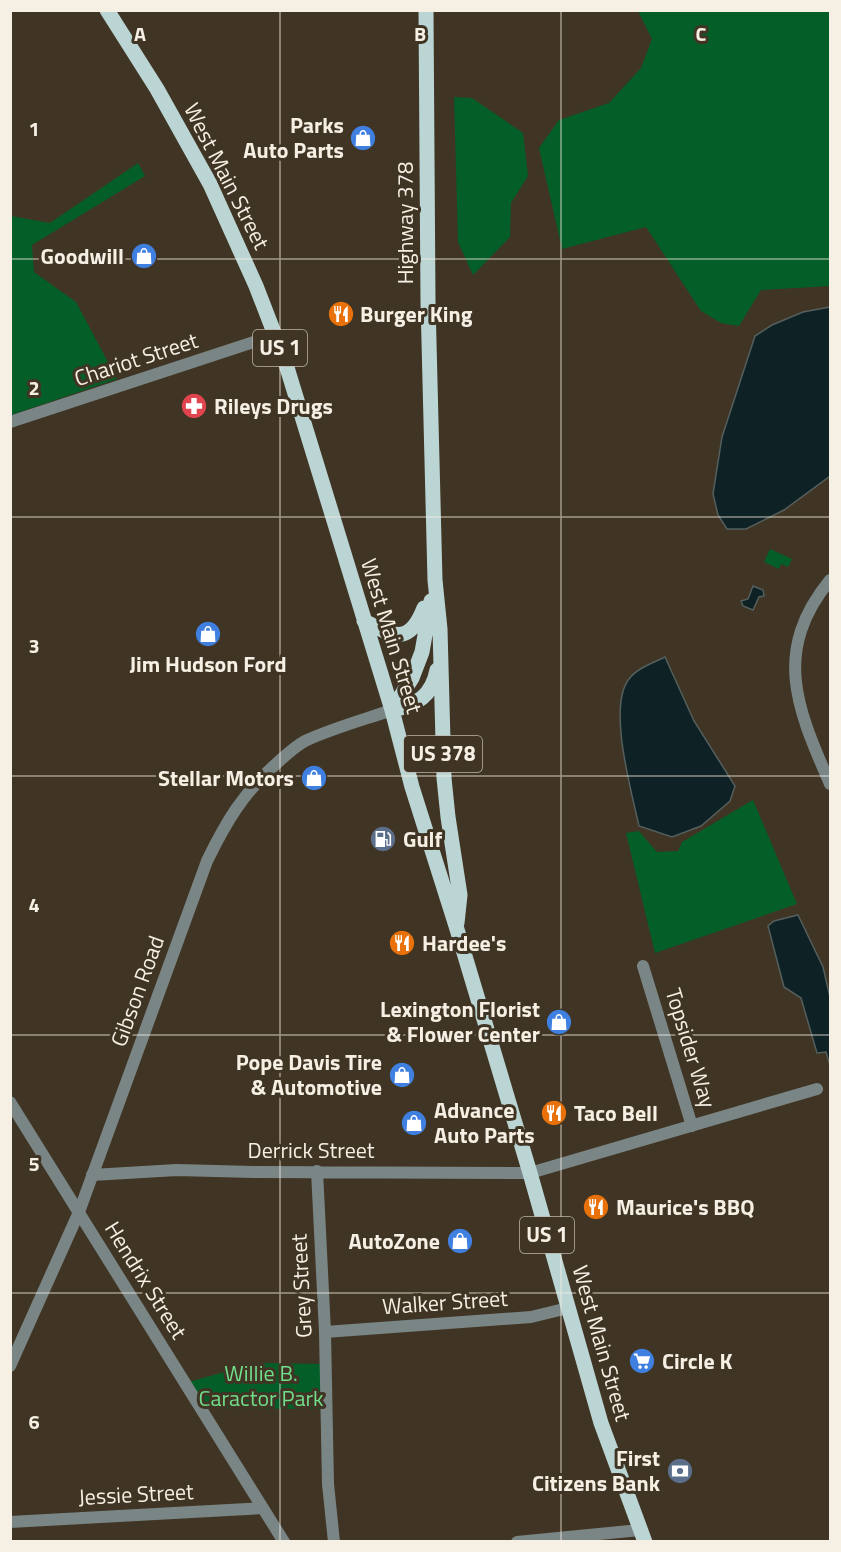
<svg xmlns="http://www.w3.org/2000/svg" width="841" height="1552" font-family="'Titillium Web',sans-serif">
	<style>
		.green { fill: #045e28 }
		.water { fill: #0e2124; stroke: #545f5e; stroke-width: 1.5 }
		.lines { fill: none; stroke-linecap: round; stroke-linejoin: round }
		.minor { stroke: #7a8686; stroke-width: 12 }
		.tertiary { stroke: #7a8686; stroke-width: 12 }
		.primary { stroke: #bbd5d4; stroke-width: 15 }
		.grid { fill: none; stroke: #f6efe4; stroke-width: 1.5; stroke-opacity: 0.55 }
		.labels { text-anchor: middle; stroke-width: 6; stroke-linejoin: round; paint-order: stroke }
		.shield { fill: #403524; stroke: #bfb7aa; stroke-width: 1.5 }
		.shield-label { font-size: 21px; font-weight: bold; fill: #f6efe4 }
		.poi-label { font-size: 22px; font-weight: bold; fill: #f6efe4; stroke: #403524; text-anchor: start }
		.street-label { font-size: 22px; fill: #f6efe4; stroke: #403524 }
		.park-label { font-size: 22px; fill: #70de8a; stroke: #403524 }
		.grid-label { font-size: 20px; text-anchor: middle; font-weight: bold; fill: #f6efe4; stroke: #403524; stroke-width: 6; stroke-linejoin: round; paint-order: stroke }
	</style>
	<rect width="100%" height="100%" fill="#403524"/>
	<path class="green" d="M 638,11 L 830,11 L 830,286 L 761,290 L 739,326 L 721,323 L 701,311 L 646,227 L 562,249 L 539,148 L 559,120 L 609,103 L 641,68 L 652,39 Z
		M 454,97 L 472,98 L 523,133 L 528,176 L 511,203 L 510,237 L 473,275 L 458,242 Z
		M 138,163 L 145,176 L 32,245 L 34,272 L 76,302 L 117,379 L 11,415 L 11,216 L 50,223 Z
		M 770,549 L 792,559 L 788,567 L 781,564 L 779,569 L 764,562 Z
		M 753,800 L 797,904 L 655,953 L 626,833 L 639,831 L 657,852 L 678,851 L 682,842 Z
		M 257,1363 L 325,1364 L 326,1409 L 200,1408 L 185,1383 Z"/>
	<path class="water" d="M 830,307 L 830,476 L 784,510 L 746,529 L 727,529 L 718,515 L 713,494 L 722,437 L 755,336 L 772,325 L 803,312 Z
		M 753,586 L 763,590 L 764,596 L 759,597 L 753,610 L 743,606 L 741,601 L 748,599 Z
		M 665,657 L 694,721 L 735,786 L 730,801 L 701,826 L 672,837 L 639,826 C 632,793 607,707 629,679 C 637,668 653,663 665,657 Z
		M 798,915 L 823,967 L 830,997 L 830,1065 L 826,1052 L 817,1053 L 801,998 L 784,987 L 768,926 L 774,921 Z"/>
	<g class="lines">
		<path class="minor" d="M 10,422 L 275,335
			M 830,580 C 771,652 798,710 830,784
			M 643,966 L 692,1126
			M 10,1102 L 284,1542
			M 317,1171 L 325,1332 L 328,1484 L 334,1542
			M 92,1175 L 177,1170 L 253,1172 L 530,1173 L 817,1089
			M 325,1332 L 531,1317 L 568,1308
			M 10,1522 L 263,1508
			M 517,1542 L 640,1530"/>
		<path class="tertiary" d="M 10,1366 L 79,1212 L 207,861 C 226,822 243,793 276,764 C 285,756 294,747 305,741 C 333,728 363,720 392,710"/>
		<path class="primary" d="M 107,10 L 157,89 L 210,184 L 256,286 L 285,361 L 392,710 L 412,787 L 456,926 L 530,1173 L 601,1423 L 645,1542
			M 426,10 L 428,302 L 435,580 L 440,629 L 444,778 L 448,817 L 460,895 L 457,923
			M 364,621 C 394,636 409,646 424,608
			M 392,710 L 412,678 L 422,652 L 431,601
			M 392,710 C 417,705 432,696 437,670"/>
	</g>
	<path class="grid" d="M 280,10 L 280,1542M 561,10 L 561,1542M 10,259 L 830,259M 10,517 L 830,517M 10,776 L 830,776M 10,1035 L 830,1035M 10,1293 L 830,1293"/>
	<defs>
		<g id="shop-disc" transform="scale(1.35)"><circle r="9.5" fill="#3f7fe0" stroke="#403524"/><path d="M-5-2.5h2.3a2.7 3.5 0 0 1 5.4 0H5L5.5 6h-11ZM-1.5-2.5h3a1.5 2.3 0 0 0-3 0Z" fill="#fff"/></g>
		<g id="restaurant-disc" transform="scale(1.35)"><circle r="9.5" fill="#e8710a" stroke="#403524"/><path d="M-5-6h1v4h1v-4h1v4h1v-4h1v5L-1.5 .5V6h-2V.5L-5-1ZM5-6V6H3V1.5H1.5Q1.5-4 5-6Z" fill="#fff"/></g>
		<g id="pharmacy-disc" transform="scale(1.35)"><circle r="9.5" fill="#e0444e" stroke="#403524"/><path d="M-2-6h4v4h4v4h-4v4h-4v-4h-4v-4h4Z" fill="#fff"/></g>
		<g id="fuel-disc" transform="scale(1.35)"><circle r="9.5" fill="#5c6f8a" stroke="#403524"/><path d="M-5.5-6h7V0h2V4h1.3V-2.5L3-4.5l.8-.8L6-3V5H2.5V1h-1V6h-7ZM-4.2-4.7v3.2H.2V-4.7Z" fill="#fff"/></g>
		<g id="supermarket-disc" transform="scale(1.35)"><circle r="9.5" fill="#3f7fe0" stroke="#403524"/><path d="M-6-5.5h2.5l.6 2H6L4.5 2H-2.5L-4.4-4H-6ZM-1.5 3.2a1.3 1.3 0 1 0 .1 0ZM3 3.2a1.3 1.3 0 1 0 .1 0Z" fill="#fff"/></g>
		<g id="bank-disc" transform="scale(1.35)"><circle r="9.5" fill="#5c6f8a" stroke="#403524"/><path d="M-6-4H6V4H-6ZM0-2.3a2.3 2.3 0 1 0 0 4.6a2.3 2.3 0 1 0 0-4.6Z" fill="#fff"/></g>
	</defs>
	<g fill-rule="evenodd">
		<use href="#shop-disc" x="363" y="138"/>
		<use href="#shop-disc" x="144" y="256"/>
		<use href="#restaurant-disc" x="341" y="314"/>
		<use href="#pharmacy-disc" x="194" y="406"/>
		<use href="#shop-disc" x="208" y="634"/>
		<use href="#shop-disc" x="314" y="778"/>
		<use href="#fuel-disc" x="383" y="839"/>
		<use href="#restaurant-disc" x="402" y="943"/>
		<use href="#shop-disc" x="559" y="1022"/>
		<use href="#shop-disc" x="402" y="1075"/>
		<use href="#restaurant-disc" x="554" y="1113"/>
		<use href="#shop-disc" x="414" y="1123"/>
		<use href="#restaurant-disc" x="596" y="1207"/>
		<use href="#shop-disc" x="460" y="1241"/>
		<use href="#supermarket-disc" x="642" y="1361"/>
		<use href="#bank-disc" x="680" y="1471"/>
	</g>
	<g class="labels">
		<g class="shield">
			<rect x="253" y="330" width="54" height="36" rx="4.5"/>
			<rect x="404" y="736" width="78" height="36" rx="4.5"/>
			<rect x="520" y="1217" width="54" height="36" rx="4.5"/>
		</g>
		<g class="shield-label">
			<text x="280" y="355">US 1</text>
			<text x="443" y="761">US 378</text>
			<text x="547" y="1242">US 1</text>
		</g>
		<g class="poi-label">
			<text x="344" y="133" text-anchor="end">Parks<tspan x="344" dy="25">Auto Parts</tspan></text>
			<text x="124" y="264" text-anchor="end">Goodwill</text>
			<text x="360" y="322">Burger King</text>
			<text x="214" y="414">Rileys Drugs</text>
			<text x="208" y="672" text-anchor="middle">Jim Hudson Ford</text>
			<text x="294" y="786" text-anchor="end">Stellar Motors</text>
			<text x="403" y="847">Gulf</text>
			<text x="422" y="951">Hardee's</text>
			<text x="540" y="1017" text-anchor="end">Lexington Florist<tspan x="540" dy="25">&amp; Flower Center</tspan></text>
			<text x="382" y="1070" text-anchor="end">Pope Davis Tire<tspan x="382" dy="25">&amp; Automotive</tspan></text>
			<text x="434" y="1118">Advance<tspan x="434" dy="25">Auto Parts</tspan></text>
			<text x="574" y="1121">Taco Bell</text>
			<text x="616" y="1215">Maurice's BBQ</text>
			<text x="440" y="1249" text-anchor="end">AutoZone</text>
			<text x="662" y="1369">Circle K</text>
			<text x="660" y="1466" text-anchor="end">First<tspan x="660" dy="25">Citizens Bank</tspan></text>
		</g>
		<g class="street-label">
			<text transform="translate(227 176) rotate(63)" y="8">West Main Street</text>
			<text transform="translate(405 223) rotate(-90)" y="8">Highway 378</text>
			<text transform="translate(136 359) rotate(-18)" y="8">Chariot Street</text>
			<text transform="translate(392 636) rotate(73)" y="8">West Main Street</text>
			<text transform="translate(137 991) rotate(-70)" y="8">Gibson Road</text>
			<text transform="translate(691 1048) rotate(73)" y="8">Topsider Way</text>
			<text x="311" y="1158">Derrick Street</text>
			<text transform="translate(146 1280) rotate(58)" y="8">Hendrix Street</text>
			<text transform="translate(301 1286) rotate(-93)" y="8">Grey Street</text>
			<text transform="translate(445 1302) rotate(-4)" y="8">Walker Street</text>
			<text transform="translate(602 1343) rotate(74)" y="8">West Main Street</text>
			<text transform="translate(136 1494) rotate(-3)" y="8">Jessie Street</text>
		</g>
		<g class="park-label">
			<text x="261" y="1381">Willie B.<tspan x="261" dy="25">Caractor Park</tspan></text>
		</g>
	</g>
	<g class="grid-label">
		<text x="140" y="41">A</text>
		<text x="420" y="41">B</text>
		<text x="701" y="41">C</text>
		<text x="34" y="136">1</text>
		<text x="34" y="395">2</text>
		<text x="34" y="653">3</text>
		<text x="34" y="912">4</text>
		<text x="34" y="1171">5</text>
		<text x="34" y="1429">6</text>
	</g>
	<rect width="841" height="1552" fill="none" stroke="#f6efe4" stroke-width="24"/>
</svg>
